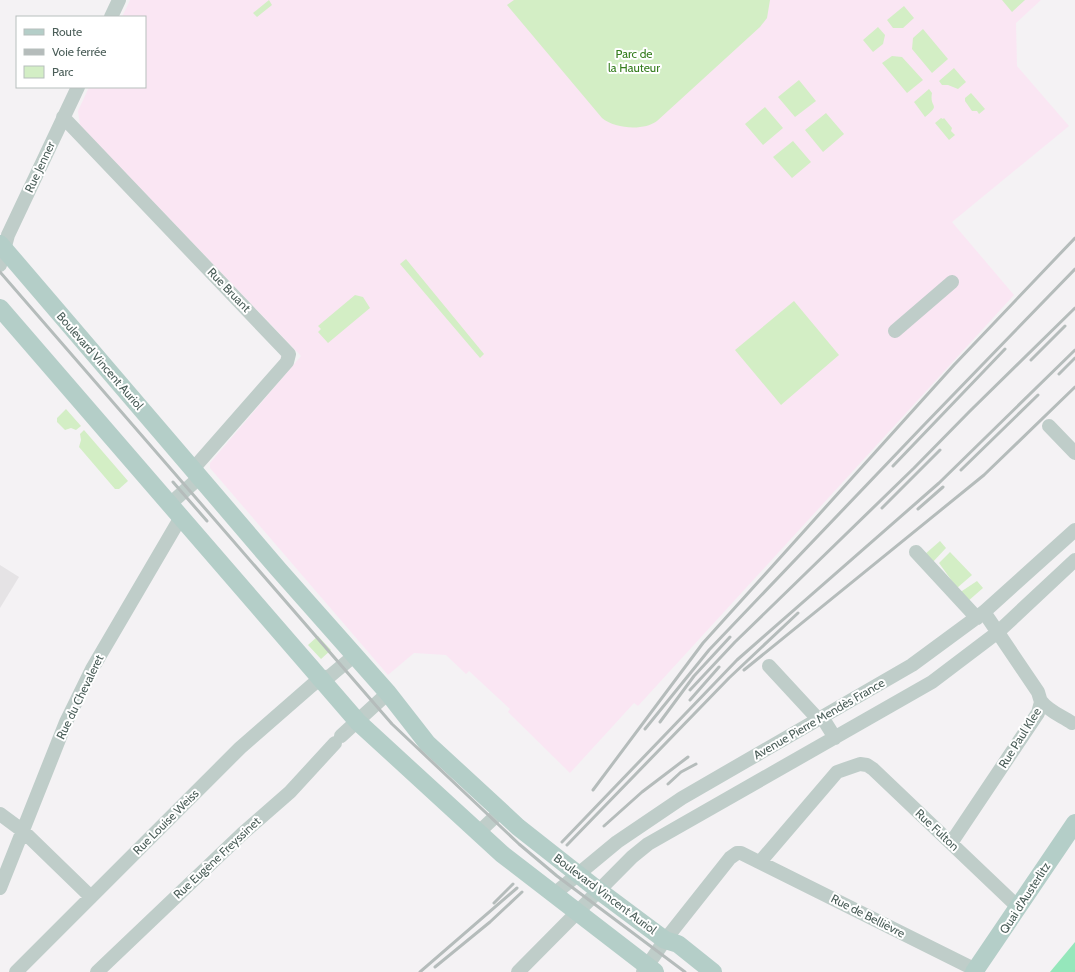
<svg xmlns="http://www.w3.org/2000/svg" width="1075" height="972" font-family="Cabin,sans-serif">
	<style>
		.education { fill: #e5e3e5 }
		.medical { fill: #fae6f3 }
		.green { fill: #d3eec5 }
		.water { fill: #95e7bb }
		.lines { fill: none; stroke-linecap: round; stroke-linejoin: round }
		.minor { stroke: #bfcdc9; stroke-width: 14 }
		.major { stroke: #b4cec8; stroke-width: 18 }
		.rail { stroke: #b5bcbb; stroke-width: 3 }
		.labels { text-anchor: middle; stroke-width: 4; stroke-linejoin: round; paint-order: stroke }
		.park-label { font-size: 12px; fill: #357d1e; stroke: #fff }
		.street-label { font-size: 12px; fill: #4b5e59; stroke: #fff }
	</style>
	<rect width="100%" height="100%" fill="#f4f2f4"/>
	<path class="education" d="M 0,565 L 19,577 L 0,608 Z"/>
	<path class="medical" d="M 130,0 L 1041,0 L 1016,23 L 1017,66 L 1069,126 L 952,222 L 1014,295 L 638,706 L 634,703 L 570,773 L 508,712 L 510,709 L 469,671 L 466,674 L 446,655 L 414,653 L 388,675 L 210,468 L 210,463 L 301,356 L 80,125 L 78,111 L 89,87 L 145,87 L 145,17 L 122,17 Z"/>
	<path class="green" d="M 269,0 L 272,5 L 257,17 L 253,13 Z
		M 514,0 L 770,0 L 767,18 L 760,27 L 657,121 C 644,131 615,129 602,118 L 507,5 Z
		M 1002,0 L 1025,0 L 1012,12 Z
		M 904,6 L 914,18 L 903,28 L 893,28 L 887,20 Z
		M 878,27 L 885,35 L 883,44 L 873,52 L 863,40 Z
		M 923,29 L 948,59 L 932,73 L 912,49 L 913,38 Z
		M 892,56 L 902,57 L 923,80 L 907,93 L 882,63 Z
		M 954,68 L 966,82 L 958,89 L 948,85 L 942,85 L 939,81 Z
		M 799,80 L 816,101 L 795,117 L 778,97 Z
		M 929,89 L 932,93 C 929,109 942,103 925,117 L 914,102 Z
		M 971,93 L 985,109 L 979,114 L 977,111 L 972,111 L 965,101 L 965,98 Z
		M 765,107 L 783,128 L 763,145 L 745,124 Z
		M 826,113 L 844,134 L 823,152 L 805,130 Z
		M 941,118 L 943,119 L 944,118 L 952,128 L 951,131 L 955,135 L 949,140 L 935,123 Z
		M 793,141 L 811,162 L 792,178 L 773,157 Z
		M 406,259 L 484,354 L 480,358 L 400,264 Z
		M 355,295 L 363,297 L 370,308 L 328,343 L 318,332 L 321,329 L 318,326 Z
		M 794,301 L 839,355 L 781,405 L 735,350 Z
		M 66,409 L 81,426 L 76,430 L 71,428 L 65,430 L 57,422 L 57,418 Z
		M 84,430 L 128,481 L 119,489 L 115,489 L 79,447 L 81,440 L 80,434 Z
		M 940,541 L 946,548 L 931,564 L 924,555 Z
		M 950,552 L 972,575 L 957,588 L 939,563 Z
		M 977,581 L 983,588 L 967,602 L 959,593 Z
		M 318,636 L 331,650 L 321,659 L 308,645 Z"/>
	<path class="water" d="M 1075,942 L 1075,972 L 1050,972 Z"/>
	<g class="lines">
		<path class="minor" d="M 111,17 L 119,0
			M 63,117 L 289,354 L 287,362 L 193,469
			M 0,265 L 8,235 L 78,87
			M 895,331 L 952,282
			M 1049,426 L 1075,453
			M 170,504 L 200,477
			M 916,552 L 977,618
			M 769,666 L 818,719
			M 1041,701 C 1048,711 1062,716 1072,723
			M 822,717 L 835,738
			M 341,736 L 388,693
			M 0,814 L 23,831 L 91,897
			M 478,833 L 501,811
			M 951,843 L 1038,713 L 1041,702 L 1038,692 L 984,612
			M 760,862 L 837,772 L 860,764 L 867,765 L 873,769 L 1019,908
			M 0,888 L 66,722 L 92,669 L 181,517
			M 553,895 L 617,842 L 682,798 L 912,665 L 984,612 L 1075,530
			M 16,972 L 240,748 L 311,686 L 321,678 L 330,676 L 355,655
			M 97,972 L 242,834 L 290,792 L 335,743
			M 518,972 L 632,857 L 648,844 L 932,682 L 998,632 L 1075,560
			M 643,972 L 665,940 L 730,858 L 737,853 L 741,853 L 976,970"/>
		<path class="major" d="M 0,244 L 279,570 L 388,693 L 427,743 L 518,827 L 598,890 L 665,940 L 678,944 L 713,972
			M 0,308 L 358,722 L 502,854 L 655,972
			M 974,972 L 1075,823"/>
		<path class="rail" d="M 0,272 L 392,724 L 519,844 L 557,876 L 685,972
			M 1031,360 L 1065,326
			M 1059,374 L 1075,358
			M 893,466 L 1005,349
			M 961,470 L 1038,395
			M 173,482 L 207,521
			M 882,508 L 940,450
			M 918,509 L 943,487
			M 744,670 L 984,475 L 1075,387
			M 690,690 L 735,642 L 914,468 L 970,411 L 1075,308
			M 690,700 L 719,667
			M 660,722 L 694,676 L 730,637
			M 645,729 L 709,650 L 922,427 L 1075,269
			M 668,784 L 681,772 L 696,764
			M 593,790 L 703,643 L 954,365 L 1075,238
			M 604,826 L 642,792 L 688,757
			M 562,842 L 737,660 L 939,483 L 1075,350
			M 567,845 L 729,678 L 798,613
			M 494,903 L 513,884
			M 435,967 L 490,922 L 522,892
			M 420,972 L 517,888"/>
	</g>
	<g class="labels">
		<g class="park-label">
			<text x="634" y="58">Parc de<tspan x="634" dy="14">la Hauteur</tspan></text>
		</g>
		<g class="street-label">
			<text transform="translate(40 167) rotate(-65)" y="4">Rue Jenner</text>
			<text transform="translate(229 290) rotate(46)" y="4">Rue Bruant</text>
			<text transform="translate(100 361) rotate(49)" y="4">Boulevard Vincent Auriol</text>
			<text transform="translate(80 697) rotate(-64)" y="4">Rue du Chevaleret</text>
			<text transform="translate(819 719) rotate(-30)" y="4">Avenue Pierre Mendès France</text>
			<text transform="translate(1020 738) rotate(-58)" y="4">Rue Paul Klee</text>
			<text transform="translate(166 822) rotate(-45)" y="4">Rue Louise Weiss</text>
			<text transform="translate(937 830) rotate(43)" y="4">Rue Fulton</text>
			<text transform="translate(217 858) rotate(-43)" y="4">Rue Eugène Freyssinet</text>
			<text transform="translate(605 894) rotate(37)" y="4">Boulevard Vincent Auriol</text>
			<text transform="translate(1025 898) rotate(-57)" y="4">Quai d'Austerlitz</text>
			<text transform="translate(868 916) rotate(27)" y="4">Rue de Bellièvre</text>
		</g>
	</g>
	<rect x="16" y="16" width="130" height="72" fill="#ffffff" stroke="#b7bfbd"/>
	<rect x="24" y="29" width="20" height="6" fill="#b4cec8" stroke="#b7bfbd"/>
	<text x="52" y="36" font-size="12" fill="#4b5e59">Route</text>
	<rect x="24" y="49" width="20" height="6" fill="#b5bcbb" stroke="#b7bfbd"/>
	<text x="52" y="56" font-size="12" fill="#4b5e59">Voie ferrée</text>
	<rect x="24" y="66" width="20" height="12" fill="#d3eec5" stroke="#b7bfbd"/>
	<text x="52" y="76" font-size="12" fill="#4b5e59">Parc</text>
</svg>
